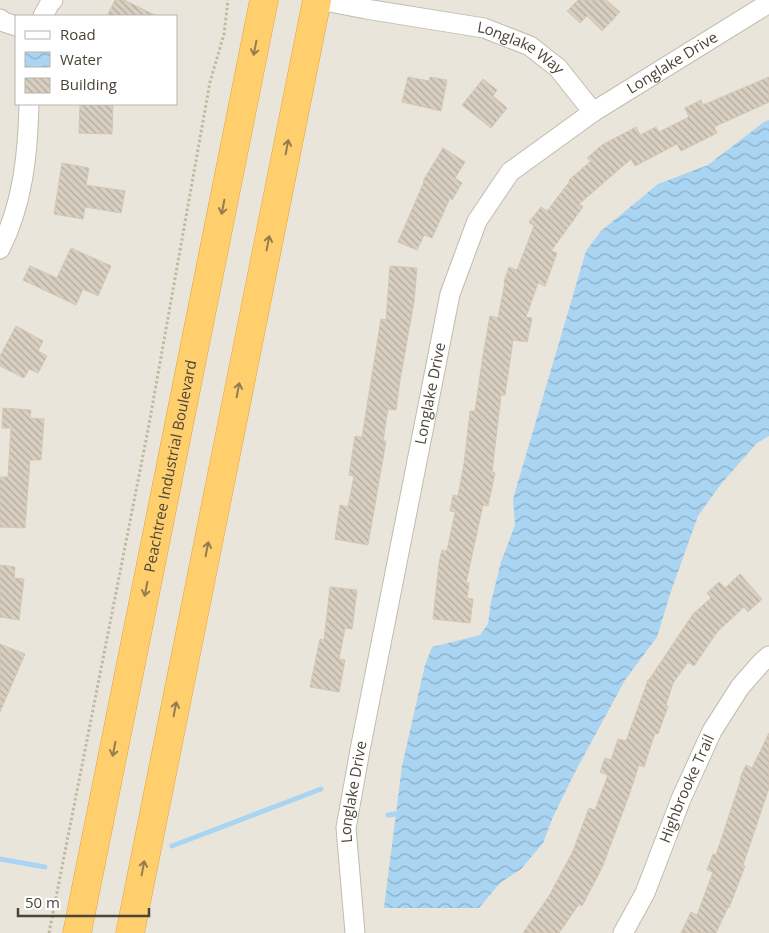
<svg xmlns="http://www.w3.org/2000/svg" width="769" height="933" font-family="'Open Sans',sans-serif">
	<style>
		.residential { fill: #eae5da; fill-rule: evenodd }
		.water { fill: url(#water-waves) }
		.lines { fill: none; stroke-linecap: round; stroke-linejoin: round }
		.stream { stroke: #a9d4f2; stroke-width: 5 }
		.building { fill: url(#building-back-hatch); stroke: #d3c7b4 }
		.street-casing { stroke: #c2bbae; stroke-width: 21 }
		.highway-casing { stroke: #e0a43c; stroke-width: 29 }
		.path { stroke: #c4b79f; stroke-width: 3; stroke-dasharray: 2.5 2.5; stroke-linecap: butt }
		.street { stroke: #fff; stroke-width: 19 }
		.highway { stroke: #ffcf6e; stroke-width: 28 }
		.oneway { stroke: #937c4e }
		.labels { text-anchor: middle; stroke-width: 4.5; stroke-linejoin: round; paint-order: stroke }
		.street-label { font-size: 15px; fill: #4b4439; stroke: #fff }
	</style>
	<defs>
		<pattern id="water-waves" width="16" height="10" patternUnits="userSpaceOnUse" patternTransform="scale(1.25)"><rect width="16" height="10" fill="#a9d4f2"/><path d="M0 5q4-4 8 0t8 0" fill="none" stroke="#8caec5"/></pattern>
		<pattern id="building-back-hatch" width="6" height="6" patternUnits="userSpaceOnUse" patternTransform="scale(1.25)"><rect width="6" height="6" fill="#d8cfc1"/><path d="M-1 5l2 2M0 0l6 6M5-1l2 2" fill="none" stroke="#b1aa9e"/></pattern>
	</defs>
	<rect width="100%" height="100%" fill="#f6f3ec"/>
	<path class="residential" d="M 0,0 L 769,0 L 769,933 L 0,933 ZM 16,16 L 176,16 L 176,104 L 16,104 Z"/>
	<path class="water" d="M 769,120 L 769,436 L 757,443 L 721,484 L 698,516 L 671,591 L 657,637 L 625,680 L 574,774 L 552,819 L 543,843 L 521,869 L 500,883 L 479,908 L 384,908 L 402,766 L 425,665 L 432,647 L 480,635 L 488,624 L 491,602 L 501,562 L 515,525 L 513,499 L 586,251 L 601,231 L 658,184 L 708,165 L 764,122 Z"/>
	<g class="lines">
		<path class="stream" d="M 388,815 L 395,814
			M 172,846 L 321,789
			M 0,859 L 45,867"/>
	</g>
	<path class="building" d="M 115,0 L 124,0 L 157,16 L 107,16 Z
		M 578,0 L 606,0 L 620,12 L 602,31 L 587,16 L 580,23 L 567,11 Z
		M 408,77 L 429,81 L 430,77 L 447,80 L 441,111 L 402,102 Z
		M 769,77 L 769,102 L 714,127 L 717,133 L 681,151 L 677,144 L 635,166 L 631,159 L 579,204 L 583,207 L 551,251 L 557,253 L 545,286 L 538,283 L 526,317 L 532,318 L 527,342 L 513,340 L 505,395 L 501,395 L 492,472 L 495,473 L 488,506 L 483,505 L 466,583 L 469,583 L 467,598 L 473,599 L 470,623 L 433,619 L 439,563 L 442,550 L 447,551 L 455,512 L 450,511 L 453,495 L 458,496 L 464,464 L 470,411 L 475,411 L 483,355 L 490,316 L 498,318 L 505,282 L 504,282 L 509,267 L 517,270 L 534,226 L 529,222 L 541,207 L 547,211 L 570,181 L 569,180 L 591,161 L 587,158 L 602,145 L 636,127 L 640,135 L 656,127 L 659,132 L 689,117 L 685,108 L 701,100 L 703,105 Z
		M 483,79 L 497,90 L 493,96 L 507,108 L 491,128 L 462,105 Z
		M 80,104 L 113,104 L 112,134 L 79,133 Z
		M 443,148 L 465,162 L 455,178 L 462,183 L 452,200 L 450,198 L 432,238 L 424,235 L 417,250 L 398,242 L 424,182 L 423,181 Z
		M 62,163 L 89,168 L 86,185 L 125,191 L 121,213 L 85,207 L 83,219 L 54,214 Z
		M 71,248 L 111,266 L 98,296 L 83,289 L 76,305 L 23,280 L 30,266 L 57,278 Z
		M 390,266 L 417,268 L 414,302 L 400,380 L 396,410 L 388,409 L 383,441 L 386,441 L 368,545 L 335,539 L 340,505 L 348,507 L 354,476 L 349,475 L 355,436 L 362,437 L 381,319 L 386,320 Z
		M 16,326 L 43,341 L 38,351 L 47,356 L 38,373 L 29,369 L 24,378 L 0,366 L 0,356 Z
		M 3,408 L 31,410 L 30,418 L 44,419 L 41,460 L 30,460 L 25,528 L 0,527 L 0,477 L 8,477 L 11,428 L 2,428 Z
		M 0,565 L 15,567 L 14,578 L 24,579 L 19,620 L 0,617 Z
		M 740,574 L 762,599 L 748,612 L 744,607 L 717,632 L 694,666 L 688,662 L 673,683 L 666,705 L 668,706 L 658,734 L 655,733 L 644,767 L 639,765 L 628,798 L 602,868 L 582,906 L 579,904 L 559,933 L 523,933 L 549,896 L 573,851 L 589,808 L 595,810 L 608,775 L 600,772 L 605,758 L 611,760 L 618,739 L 626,741 L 648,680 L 649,680 L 693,614 L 711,598 L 707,593 L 719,582 L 725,588 Z
		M 330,587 L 357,590 L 352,629 L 345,628 L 339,659 L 345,660 L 339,692 L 310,687 L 320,639 L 324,640 Z
		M 0,644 L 25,654 L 0,712 Z
		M 769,733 L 769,788 L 743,865 L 745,866 L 729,908 L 728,907 L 716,933 L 681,933 L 691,912 L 697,915 L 713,872 L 707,870 L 713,854 L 716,855 L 741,779 L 740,778 L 746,765 L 752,768 Z"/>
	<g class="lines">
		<g class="street-casing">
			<g id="street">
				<path id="s1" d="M 319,0 L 366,9 L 484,28 L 530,46 L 558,68 L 593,112"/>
				<path d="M 43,16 L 50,3 L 53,0"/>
				<path d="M 0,19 L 4,22 L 16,26"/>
				<path d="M 0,249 C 23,204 28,153 29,104"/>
				<path id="s2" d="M 355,933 L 346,828 L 360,750 L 450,294 L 477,221 L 510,172 L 593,112 L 769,3"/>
				<path id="s3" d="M 623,933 L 645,893 L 681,799 L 712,731 L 740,687 L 761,663 L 769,656"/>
			</g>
		</g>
		<g class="highway-casing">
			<g id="highway">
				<path id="s4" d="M 77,933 L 264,0"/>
				<path d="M 130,933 L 317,0"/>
			</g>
		</g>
		<path class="path" d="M 49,933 L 148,430 L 210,82 L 224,34 L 228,0"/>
		<use href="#street" class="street"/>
		<use href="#highway" class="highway"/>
	</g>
	<defs><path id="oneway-shaft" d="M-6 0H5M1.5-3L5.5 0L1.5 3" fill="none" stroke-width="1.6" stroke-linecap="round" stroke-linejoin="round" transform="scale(1.25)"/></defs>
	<g class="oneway">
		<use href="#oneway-shaft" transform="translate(255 48) rotate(101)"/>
		<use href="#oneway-shaft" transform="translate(287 147) rotate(-79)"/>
		<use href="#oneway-shaft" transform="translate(223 207) rotate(101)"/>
		<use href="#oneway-shaft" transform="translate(268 243) rotate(-79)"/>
		<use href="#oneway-shaft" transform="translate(238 390) rotate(-79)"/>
		<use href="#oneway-shaft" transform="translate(207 549) rotate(-79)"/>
		<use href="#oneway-shaft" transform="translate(146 589) rotate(101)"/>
		<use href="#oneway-shaft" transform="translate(175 709) rotate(-79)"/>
		<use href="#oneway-shaft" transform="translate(114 749) rotate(101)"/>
		<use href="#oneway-shaft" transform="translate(143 868) rotate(-79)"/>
	</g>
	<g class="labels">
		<g class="street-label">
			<text dy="5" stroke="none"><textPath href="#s1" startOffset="209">Longlake Way</textPath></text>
			<text dy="5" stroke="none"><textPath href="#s2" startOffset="982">Longlake Drive</textPath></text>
			<text dy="5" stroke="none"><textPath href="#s2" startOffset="548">Longlake Drive</textPath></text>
			<text dy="5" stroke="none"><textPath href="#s4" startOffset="476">Peachtree Industrial Boulevard</textPath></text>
			<text dy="5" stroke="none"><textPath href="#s3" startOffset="158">Highbrooke Trail</textPath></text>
			<text dy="5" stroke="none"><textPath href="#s2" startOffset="142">Longlake Drive</textPath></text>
		</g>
	</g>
	<rect x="15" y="15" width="162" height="90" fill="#ffffff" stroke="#b7b4b0"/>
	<rect x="25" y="31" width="25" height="8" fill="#ffffff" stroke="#b7b4b0"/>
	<text x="60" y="40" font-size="15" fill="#4b4439">Road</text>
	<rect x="25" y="52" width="25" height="15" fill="url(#water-waves)" stroke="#b7b4b0"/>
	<text x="60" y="65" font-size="15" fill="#4b4439">Water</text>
	<rect x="25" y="78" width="25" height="15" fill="url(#building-back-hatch)" stroke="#b7b4b0"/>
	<text x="60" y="90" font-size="15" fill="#4b4439">Building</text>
	<path d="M18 908v8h131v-8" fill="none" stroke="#4b4439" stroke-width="2.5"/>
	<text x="25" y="908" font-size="15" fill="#4b4439" stroke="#ffffff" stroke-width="4" paint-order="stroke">50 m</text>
</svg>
